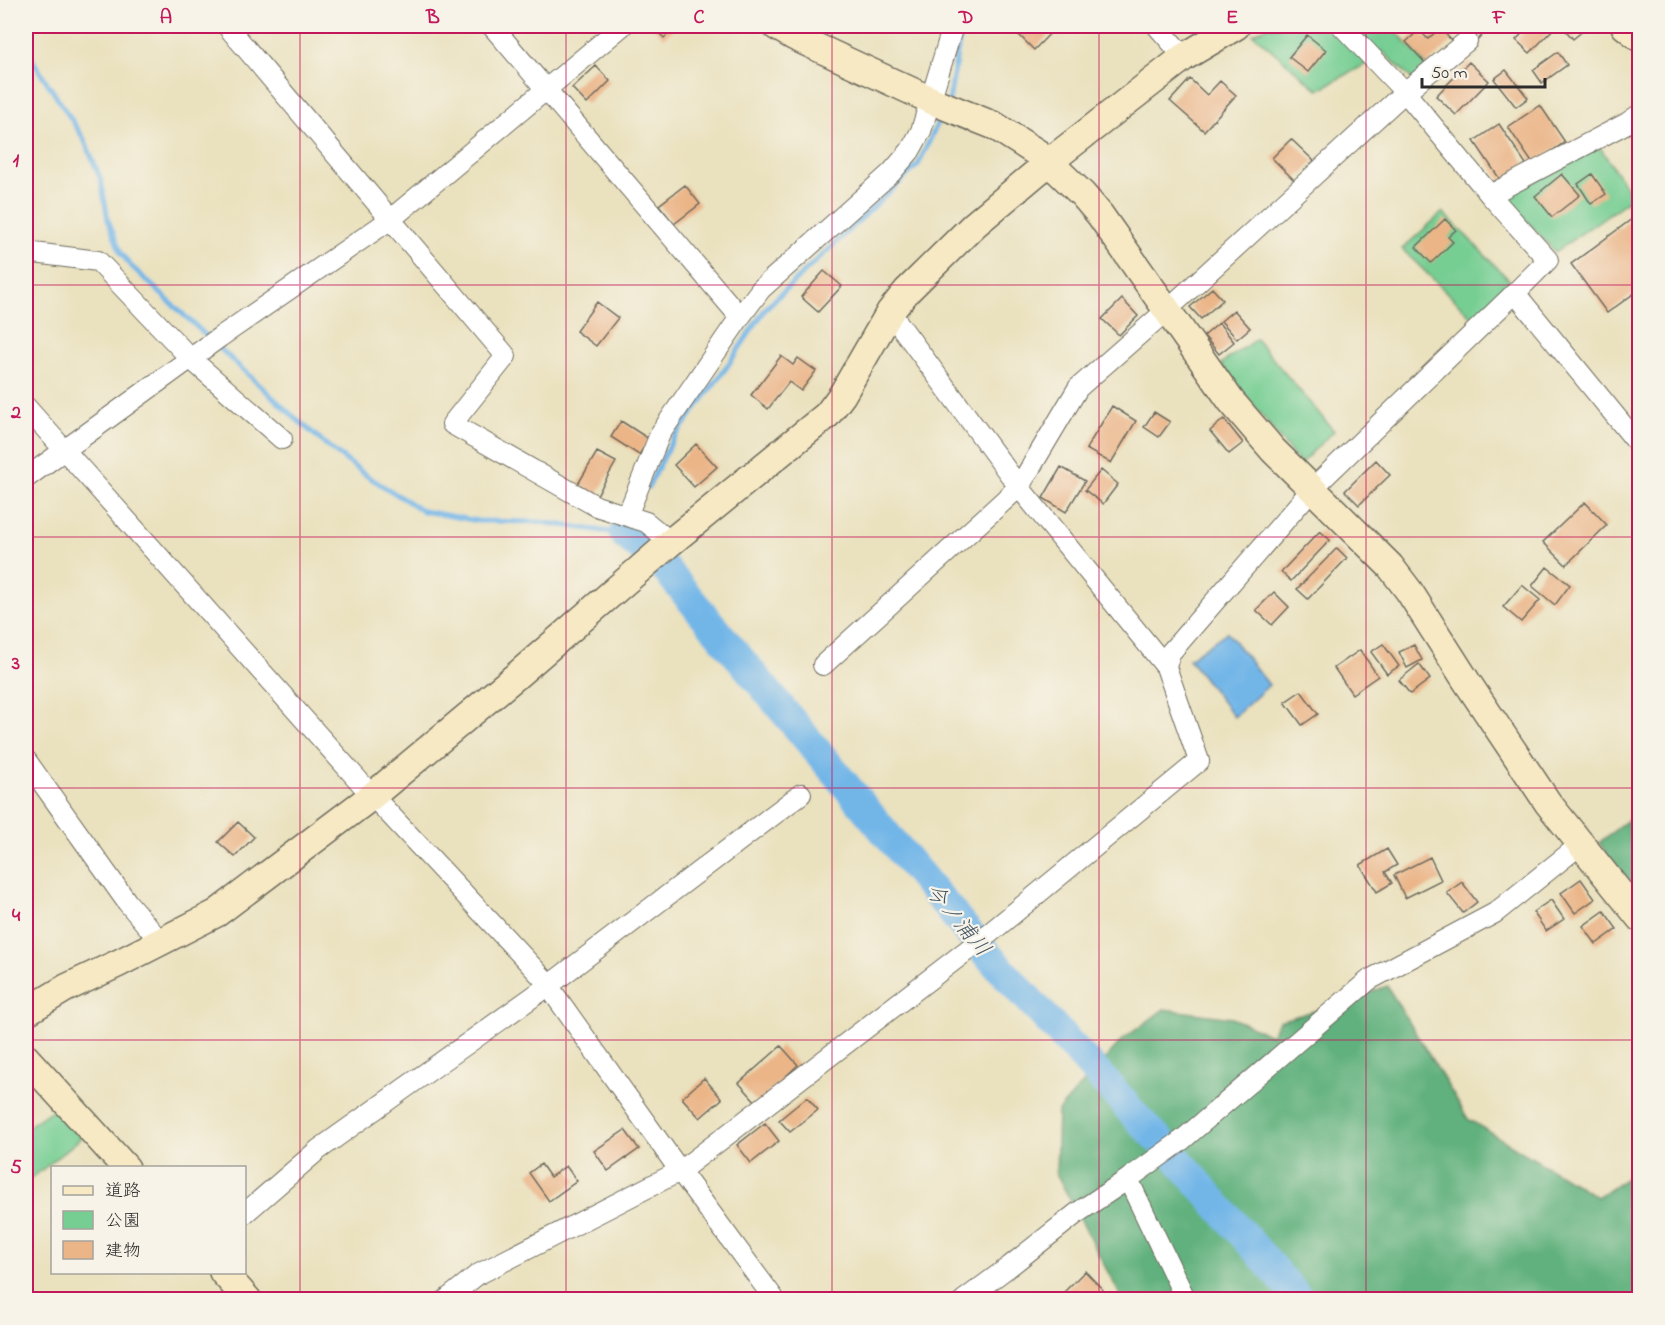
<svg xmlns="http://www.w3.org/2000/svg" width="1665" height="1325" font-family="'Indie Flower','Klee One',sans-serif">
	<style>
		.green { fill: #76ce93; stroke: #507c5f; stroke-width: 1.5 }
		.forest { fill: #60b17d; stroke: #466e54; stroke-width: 1.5 }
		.water { fill: #72b6e8; stroke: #4e708a; stroke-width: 1.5 }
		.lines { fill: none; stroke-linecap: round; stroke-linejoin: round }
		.stream { stroke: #72b6e8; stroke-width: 5 }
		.river { stroke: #72b6e8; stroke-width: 30 }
		.building { fill: #ebb588 }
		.street-casing { stroke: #6e6b5e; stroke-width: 22 }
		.secondary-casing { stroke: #6e6b5e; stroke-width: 30 }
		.street { stroke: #fff; stroke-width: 20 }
		.secondary { stroke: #f7e9c3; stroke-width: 27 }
		.grid { fill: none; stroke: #c2185b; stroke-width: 1.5; stroke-opacity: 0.55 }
		.labels { text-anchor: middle; stroke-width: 4.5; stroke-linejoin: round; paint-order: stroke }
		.water-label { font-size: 22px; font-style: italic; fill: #405564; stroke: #f7f3e8 }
		.neatline { fill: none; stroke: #c2185b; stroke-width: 2 }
		.grid-label { font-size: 20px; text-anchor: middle; font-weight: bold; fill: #c2185b }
	</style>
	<rect width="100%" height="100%" fill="#f7f3e8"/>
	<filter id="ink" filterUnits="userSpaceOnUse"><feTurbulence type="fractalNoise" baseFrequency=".0167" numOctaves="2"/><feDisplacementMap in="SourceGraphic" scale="12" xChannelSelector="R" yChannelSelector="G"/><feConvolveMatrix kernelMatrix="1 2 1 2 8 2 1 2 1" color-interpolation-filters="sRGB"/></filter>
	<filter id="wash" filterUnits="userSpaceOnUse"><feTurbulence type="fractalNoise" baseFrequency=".008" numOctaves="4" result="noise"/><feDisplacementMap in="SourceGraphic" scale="24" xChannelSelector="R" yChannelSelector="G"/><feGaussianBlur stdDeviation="1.35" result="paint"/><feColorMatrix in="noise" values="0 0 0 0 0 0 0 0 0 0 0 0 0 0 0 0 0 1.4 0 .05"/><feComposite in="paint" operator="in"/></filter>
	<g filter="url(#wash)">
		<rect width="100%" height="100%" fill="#eae1be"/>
		<path class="green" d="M 1268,26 L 1391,26 L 1427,65 L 1413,80 L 1382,51 L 1372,61 L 1318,90 L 1253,34 Z
			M 1599,146 L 1633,197 L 1555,252 L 1505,197 Z
			M 1443,212 L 1513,284 L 1475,320 L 1402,249 Z
			M 1256,339 L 1334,431 L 1300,464 L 1221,364 Z
			M 55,1108 L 81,1138 L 26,1183 L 26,1128 Z"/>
		<path class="forest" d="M 1639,811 L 1639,898 L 1599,843 Z
			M 1387,986 L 1468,1119 L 1597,1197 L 1639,1170 L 1639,1299 L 1122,1299 L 1056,1173 L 1058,1111 L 1122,1040 L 1164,1009 L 1232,1018 L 1271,1035 L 1279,1021 L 1343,1003 Z"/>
		<path class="water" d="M 1227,632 L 1269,685 L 1234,717 L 1189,659 Z"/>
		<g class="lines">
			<path class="stream" d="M 26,50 L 84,139 L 101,180 L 108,220 L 121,253 L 130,265 L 294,417 L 331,449 L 367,476 L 423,511 L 478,521 L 540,522 L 624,534 L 630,522
				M 949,101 L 961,30
				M 648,487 L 673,439 L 726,368 L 766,308 L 918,165 L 942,114"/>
			<path class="river" d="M 624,534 L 661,564 L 984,951 L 1120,1098 L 1135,1116 L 1168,1148 L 1300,1300"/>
		</g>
		<g id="blocks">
			<path class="building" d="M 652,26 L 677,26 L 664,38 Z
				M 1024,26 L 1057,26 L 1034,50 L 1017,33 Z
				M 1457,26 L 1480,26 L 1486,31 L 1475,43 Z
				M 1529,26 L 1556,26 L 1530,53 L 1516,40 Z
				M 1562,26 L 1580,26 L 1584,30 L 1573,39 Z
				M 1440,28 L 1452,41 L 1427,65 L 1406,42 L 1419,30 L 1428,39 Z
				M 1307,35 L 1326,50 L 1308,72 L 1289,57 Z
				M 1558,52 L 1567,65 L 1542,83 L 1533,70 Z
				M 1469,62 L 1489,81 L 1456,115 L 1436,96 Z
				M 596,66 L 610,81 L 587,104 L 572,88 Z
				M 1506,70 L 1528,98 L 1516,107 L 1494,79 Z
				M 1190,79 L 1207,95 L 1220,81 L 1236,95 L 1204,131 L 1170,101 Z
				M 1540,105 L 1565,142 L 1533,164 L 1508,127 Z
				M 1499,124 L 1526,164 L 1501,181 L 1474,141 Z
				M 1291,139 L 1314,161 L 1295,181 L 1272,158 Z
				M 1562,174 L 1580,195 L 1552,217 L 1535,196 Z
				M 1592,174 L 1606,194 L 1591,204 L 1578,184 Z
				M 685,185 L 700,204 L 674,224 L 659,205 Z
				M 1640,213 L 1640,289 L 1607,313 L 1571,264 Z
				M 1445,219 L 1456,230 L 1448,237 L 1453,242 L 1431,263 L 1416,247 Z
				M 824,271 L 842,286 L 818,312 L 801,297 Z
				M 1212,288 L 1223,300 L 1201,319 L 1190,307 Z
				M 1122,299 L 1138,316 L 1119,335 L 1102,319 Z
				M 597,302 L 618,318 L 596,346 L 576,331 Z
				M 1234,310 L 1250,328 L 1237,339 L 1221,321 Z
				M 1219,323 L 1234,342 L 1219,354 L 1204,336 Z
				M 781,356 L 793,365 L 798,358 L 816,371 L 801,391 L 789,382 L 768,409 L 751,395 Z
				M 1112,406 L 1136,421 L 1111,463 L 1086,449 Z
				M 1154,412 L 1170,422 L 1159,437 L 1144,427 Z
				M 1224,419 L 1243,443 L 1229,454 L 1210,431 Z
				M 621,421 L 649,439 L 639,455 L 611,437 Z
				M 696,444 L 717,467 L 694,487 L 674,465 Z
				M 597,452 L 616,462 L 597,495 L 578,484 Z
				M 1376,460 L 1390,475 L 1359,505 L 1345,491 Z
				M 1061,467 L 1085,481 L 1066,512 L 1043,498 Z
				M 1101,470 L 1118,484 L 1103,504 L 1085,490 Z
				M 1585,502 L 1607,525 L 1566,565 L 1543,542 Z
				M 1320,531 L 1330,540 L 1291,581 L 1281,572 Z
				M 1337,548 L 1347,558 L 1308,599 L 1297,589 Z
				M 1547,567 L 1570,585 L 1555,605 L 1532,586 Z
				M 1522,585 L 1540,600 L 1521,622 L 1503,607 Z
				M 1274,592 L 1289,607 L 1272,625 L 1256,610 Z
				M 1383,644 L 1399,666 L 1387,674 L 1371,652 Z
				M 1414,645 L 1422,660 L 1407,668 L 1399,652 Z
				M 1360,650 L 1378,676 L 1352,694 L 1334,668 Z
				M 1419,664 L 1430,679 L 1410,694 L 1399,680 Z
				M 1301,691 L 1318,714 L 1302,725 L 1285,702 Z
				M 238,822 L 254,837 L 235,857 L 218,842 Z
				M 1387,849 L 1397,865 L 1385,872 L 1392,883 L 1377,892 L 1360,865 Z
				M 1430,857 L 1441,880 L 1405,898 L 1394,875 Z
				M 1581,879 L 1595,899 L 1575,913 L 1561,893 Z
				M 1462,882 L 1477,902 L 1463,913 L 1447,893 Z
				M 1551,900 L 1564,919 L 1546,931 L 1533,912 Z
				M 1604,911 L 1617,929 L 1596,944 L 1583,926 Z
				M 781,1046 L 798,1065 L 757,1103 L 739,1083 Z
				M 704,1078 L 722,1099 L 700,1118 L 682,1098 Z
				M 807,1097 L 818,1110 L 790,1132 L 779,1120 Z
				M 765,1123 L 779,1141 L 751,1163 L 737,1145 Z
				M 625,1130 L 639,1149 L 608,1171 L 594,1151 Z
				M 541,1164 L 550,1177 L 566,1166 L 577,1181 L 549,1201 L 529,1173 Z
				M 1085,1271 L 1103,1290 L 1093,1300 L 1065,1300 L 1061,1295 Z"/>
		</g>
	</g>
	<g filter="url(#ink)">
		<use href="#blocks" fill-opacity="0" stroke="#6e6b5e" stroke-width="1.5"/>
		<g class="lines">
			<g class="street-casing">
				<path id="street" d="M 227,26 L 506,356 L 452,424 L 596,506 L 646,522 L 671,542
					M 492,26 L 740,317
					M 1157,26 L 1184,57
					M 1490,195 L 1627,123 L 1640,114
					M 26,252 L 98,261 L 191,359 L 282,439
					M 1515,293 L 1640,446
					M 890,312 L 1019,487 L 1166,667
					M 26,407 L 367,790 L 542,977 L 680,1171 L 775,1300
					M 26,478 L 220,337 L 391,219 L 622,26
					M 627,516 L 660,434 L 740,317 L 761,289 L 891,173 L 910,151 L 921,131 L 953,26
					M 823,665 L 1019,487 L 1078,388 L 1167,310 L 1405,92 L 1467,41
					M 26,760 L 127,902 L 160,941
					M 1128,1179 L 1186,1300
					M 244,1214 L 318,1150 L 548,986 L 801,794
					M 446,1300 L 477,1275 L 680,1171 L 991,932 L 1199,761 L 1166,667 L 1170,653 L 1312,489 L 1515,293 L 1548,260 L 1490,195 L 1405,92 L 1342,26
					M 964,1300 L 1010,1266 L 1077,1213 L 1128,1179 L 1181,1141 L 1369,980 L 1495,913 L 1581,844"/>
			</g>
			<g class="secondary-casing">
				<path id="secondary" d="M 776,26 L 795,37 L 935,102 L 995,126 L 1039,154 L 1049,162 L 1083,195 L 1100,215 L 1231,401 L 1273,450 L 1390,566 L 1409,591 L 1467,682 L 1548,803 L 1640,918
					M 1625,26 L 1640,38
					M 26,1012 L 66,988 L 119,963 L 217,913 L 372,796 L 516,676 L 671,542 L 827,415 L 842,395 L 890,312 L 907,291 L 974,225 L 1049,162 L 1184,57 L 1236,26
					M 26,1058 L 126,1168
					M 223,1272 L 248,1300"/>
			</g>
			<use href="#street" class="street"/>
			<use href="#secondary" class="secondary"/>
		</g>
	</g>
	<path class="grid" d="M 300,26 L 300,1300M 566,26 L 566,1300M 832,26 L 832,1300M 1099,26 L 1099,1300M 1366,26 L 1366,1300M 26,285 L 1640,285M 26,537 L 1640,537M 26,788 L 1640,788M 26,1040 L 1640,1040"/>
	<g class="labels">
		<g class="water-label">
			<text transform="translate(959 919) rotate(50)" y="8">今ノ浦川</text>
		</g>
	</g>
	<rect width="1665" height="1325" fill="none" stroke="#f7f3e8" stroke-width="66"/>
	<rect x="51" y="1166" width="195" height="108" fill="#f7f3e8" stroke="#a5a39c" stroke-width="1.5"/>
	<rect x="63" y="1186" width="30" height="9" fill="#f7e9c3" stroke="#a5a39c" stroke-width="1.5"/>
	<text x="105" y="1196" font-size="18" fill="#2b2b2b">道路</text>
	<rect x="63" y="1211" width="30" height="18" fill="#76ce93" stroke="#a5a39c" stroke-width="1.5"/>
	<text x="105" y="1226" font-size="18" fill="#2b2b2b">公園</text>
	<rect x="63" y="1241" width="30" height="18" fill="#ebb588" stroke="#a5a39c" stroke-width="1.5"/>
	<text x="105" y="1256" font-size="18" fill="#2b2b2b">建物</text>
	<path d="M1422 78v9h123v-9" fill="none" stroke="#2b2b2b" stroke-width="3"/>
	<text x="1431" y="78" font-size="18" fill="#2b2b2b" stroke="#f7f3e8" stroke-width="4.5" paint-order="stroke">50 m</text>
	<rect x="33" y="33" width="1599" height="1259" class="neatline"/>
	<g class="grid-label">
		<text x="166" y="23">A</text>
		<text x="433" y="23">B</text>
		<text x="699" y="23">C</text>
		<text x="966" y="23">D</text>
		<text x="1232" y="23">E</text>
		<text x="1499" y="23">F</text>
		<text x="16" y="166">1</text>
		<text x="16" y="418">2</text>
		<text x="16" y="669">3</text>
		<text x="16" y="921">4</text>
		<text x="16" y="1173">5</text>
	</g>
</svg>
